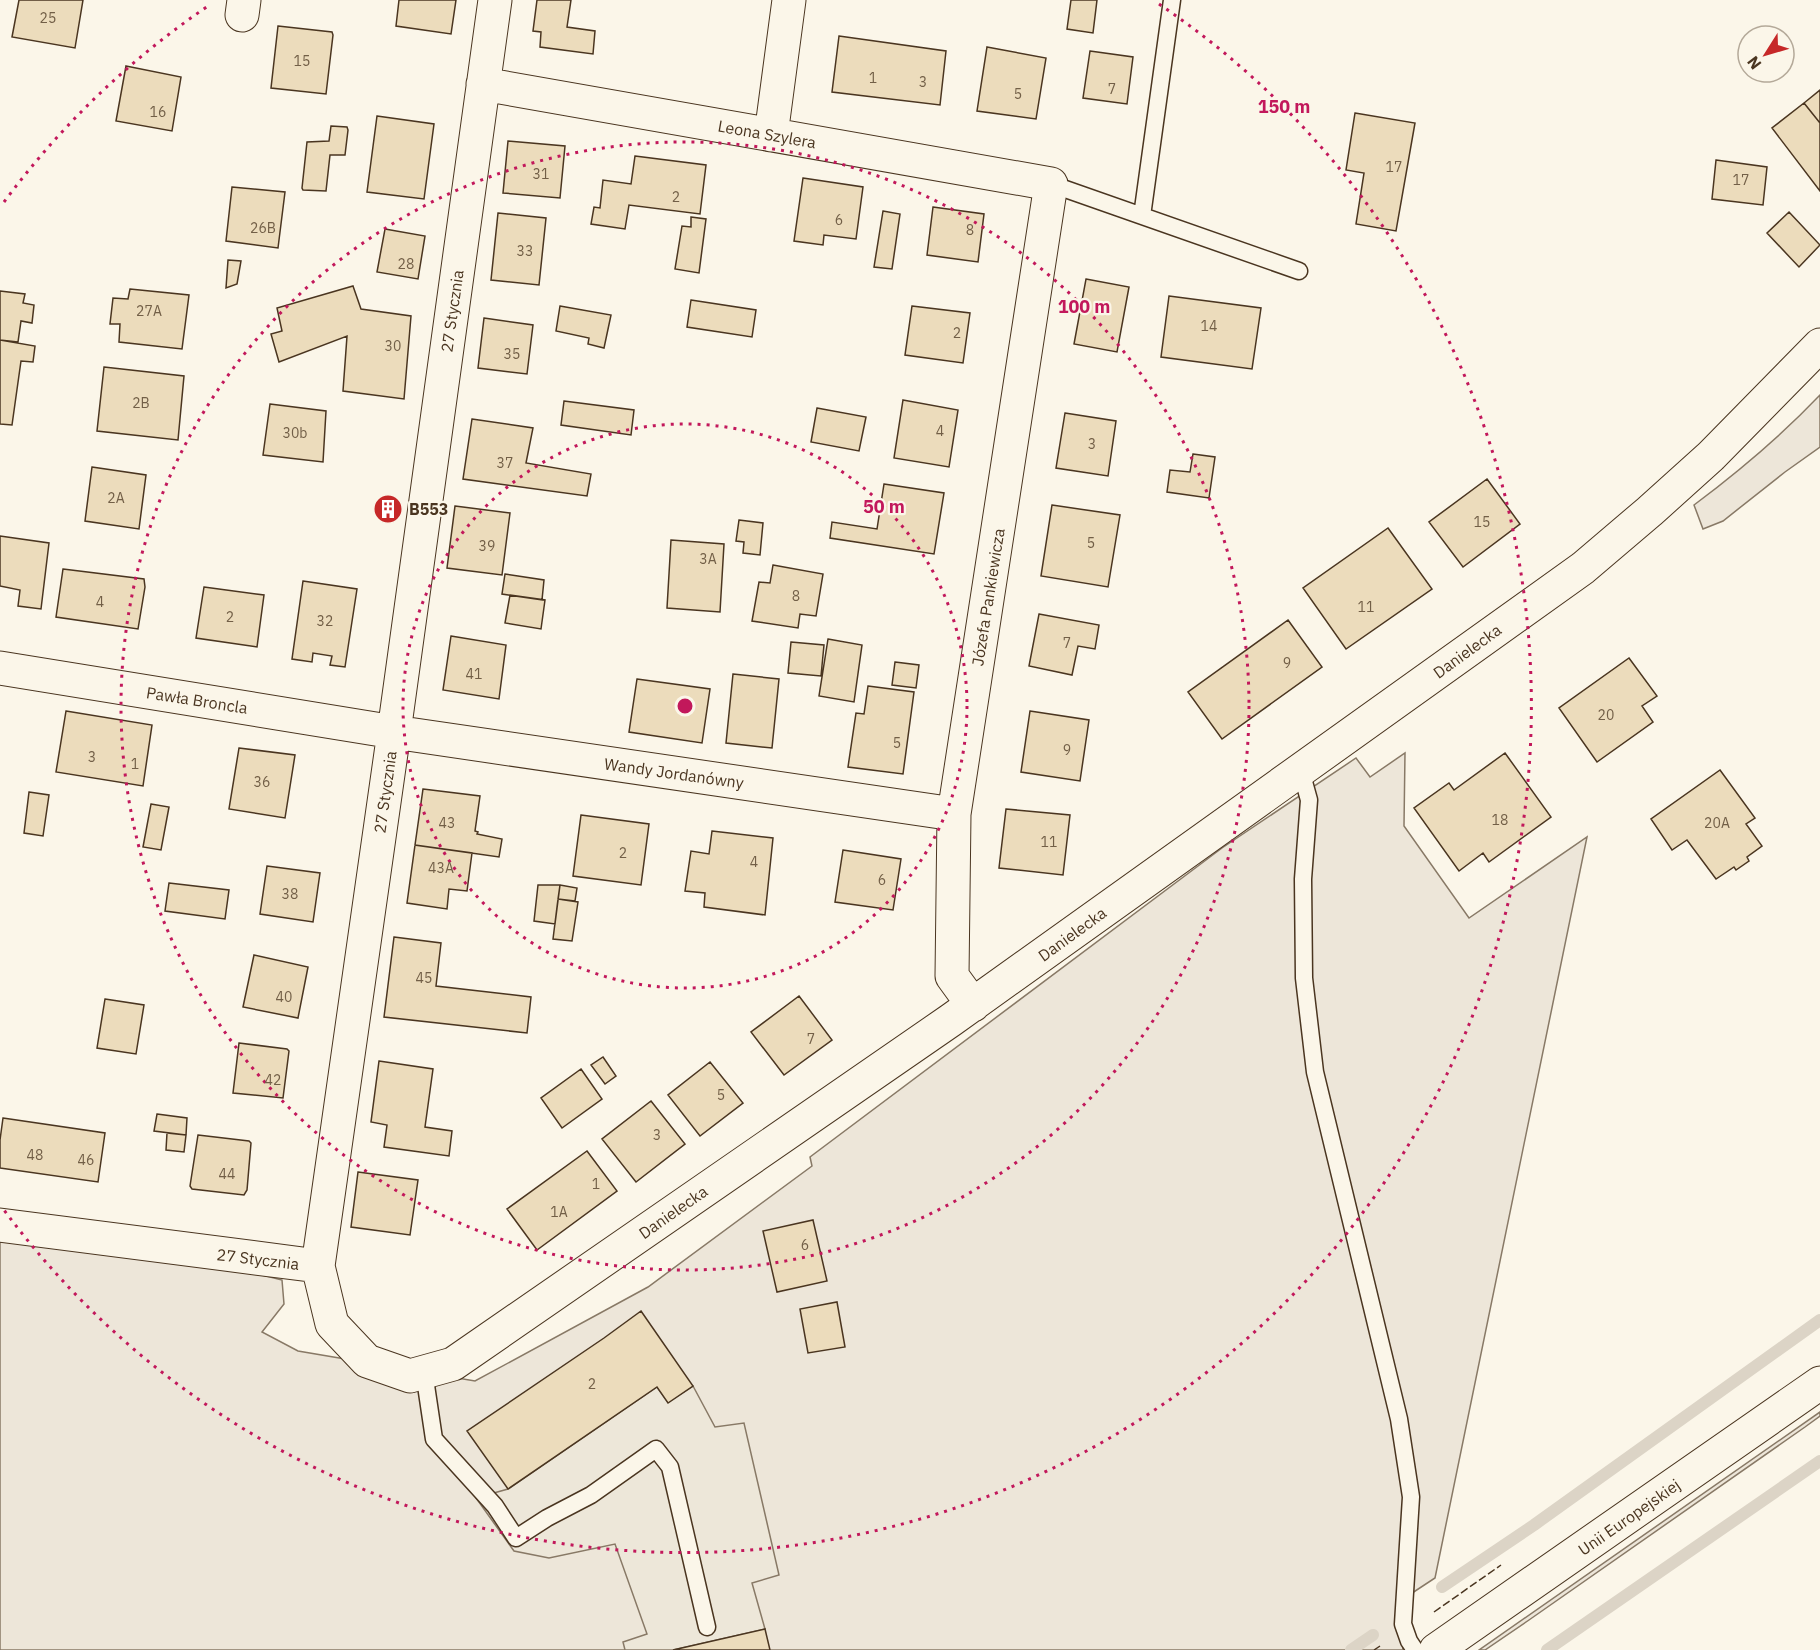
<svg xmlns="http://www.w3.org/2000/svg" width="1820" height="1650" font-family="'IBM Plex Sans',sans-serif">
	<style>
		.green { fill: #ede6d9; stroke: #887966; stroke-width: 1.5 }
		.parking { fill: #ede7d9; stroke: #887966; stroke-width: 1.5 }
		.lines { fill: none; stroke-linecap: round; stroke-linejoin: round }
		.stream { stroke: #dcd4c6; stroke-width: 12 }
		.building { fill: #ecdcbc; stroke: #4a3520; stroke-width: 1.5 }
		.service-casing { stroke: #4a3520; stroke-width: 19 }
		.minor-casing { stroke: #4a3520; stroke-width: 35 }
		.tertiary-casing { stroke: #4a3520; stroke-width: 35 }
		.service { stroke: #fbf6e9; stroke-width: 16 }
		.minor { stroke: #fbf6e9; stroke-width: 33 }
		.tertiary { stroke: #fbf6e9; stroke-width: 33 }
		.fence { stroke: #4a3520; stroke-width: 1.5; stroke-dasharray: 8 3; stroke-linecap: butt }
		.ring { fill: none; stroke: #c2185b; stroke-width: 3; stroke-dasharray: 3 6 }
		.labels { text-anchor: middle; stroke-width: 4.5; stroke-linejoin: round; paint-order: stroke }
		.number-label { font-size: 14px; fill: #725f47 }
		.street-label { font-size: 16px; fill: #4a3520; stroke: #fbf6e9 }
		.poi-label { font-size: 16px; font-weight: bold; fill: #4a3520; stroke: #fbf6e9; text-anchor: start }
		.centre { fill: #c2185b; stroke: #fbf6e9; stroke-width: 3 }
		.ring-label { font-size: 18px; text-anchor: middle; font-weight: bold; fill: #c2185b; stroke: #fbf6e9; stroke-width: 4.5; stroke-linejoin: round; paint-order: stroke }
	</style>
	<rect width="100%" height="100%" fill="#fbf6e9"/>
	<path class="green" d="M 1820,395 L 1820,447 L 1785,472 L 1723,521 L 1703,529 L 1694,505 C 1738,472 1782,435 1820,395 Z
		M 1405,753 L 1404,826 L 1469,918 L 1587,837 L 1435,1578 L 1400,1601 L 1403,1650 L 0,1650 L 0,1238 L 223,1265 L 282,1280 L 284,1304 L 262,1332 L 298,1351 L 475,1381 L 648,1287 L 812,1166 L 810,1157 L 1222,848 L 1356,758 L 1370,777 Z
		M 1820,1412 L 1820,1416 L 1805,1427 L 1529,1620 L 1485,1650 L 1479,1650 Z"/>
	<path class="parking" d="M 693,1386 L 715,1427 L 744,1423 L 779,1575 L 752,1583 L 765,1629 L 673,1650 L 625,1650 L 623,1642 L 647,1634 L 615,1544 L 549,1558 L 514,1551 L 476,1498 L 508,1489 L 657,1387 L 668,1402 Z"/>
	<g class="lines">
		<path class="stream" d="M 1442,1587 L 1534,1525 L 1820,1320
			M 1351,1650 L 1373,1635
			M 1547,1650 L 1820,1461"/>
	</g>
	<path class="building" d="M 19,0 L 83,0 L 75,48 L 12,37 Z
		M 399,0 L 456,0 L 451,34 L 396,26 Z
		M 537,0 L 571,0 L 567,27 L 595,31 L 593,54 L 540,47 L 541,32 L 533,31 Z
		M 1071,0 L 1097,0 L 1093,33 L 1067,29 Z
		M 278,26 L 332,32 L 333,35 L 326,94 L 271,88 Z
		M 839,36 L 946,51 L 940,105 L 832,92 Z
		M 987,47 L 1046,58 L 1036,119 L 977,111 Z
		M 1090,51 L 1133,57 L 1127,104 L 1083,98 Z
		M 126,66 L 181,77 L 172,131 L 116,121 Z
		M 1820,90 L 1820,123 L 1804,103 Z
		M 1804,103 L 1820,123 L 1820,191 L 1772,128 Z
		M 1355,113 L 1415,123 L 1396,231 L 1356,224 L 1364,173 L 1346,170 Z
		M 377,116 L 434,124 L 424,199 L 367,192 Z
		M 331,126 L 347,127 L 348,130 L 345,155 L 330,155 L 326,191 L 303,190 L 302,188 L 307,142 L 329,141 Z
		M 508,141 L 565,146 L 560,198 L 503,193 Z
		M 635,156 L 706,165 L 700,214 L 629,205 L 625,229 L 591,224 L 594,207 L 600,208 L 603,180 L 631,184 Z
		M 1716,160 L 1767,167 L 1763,205 L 1712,199 Z
		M 803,178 L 863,187 L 856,239 L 824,235 L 823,245 L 794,241 Z
		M 232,187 L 285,192 L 278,248 L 226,241 Z
		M 933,207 L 984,214 L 978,262 L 927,255 Z
		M 883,211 L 900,214 L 892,269 L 874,267 Z
		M 1789,212 L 1820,245 L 1799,267 L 1767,233 Z
		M 498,213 L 546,218 L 539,285 L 491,280 Z
		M 691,217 L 706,219 L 699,273 L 675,269 L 682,226 L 691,227 Z
		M 385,229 L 425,236 L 418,279 L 377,272 Z
		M 228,260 L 241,261 L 237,284 L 226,288 Z
		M 1086,279 L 1129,287 L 1117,352 L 1074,344 Z
		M 353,286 L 361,309 L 411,316 L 404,399 L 343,391 L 347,336 L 279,362 L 271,334 L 282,331 L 277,308 Z
		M 130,289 L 189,295 L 182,349 L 119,342 L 120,324 L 110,324 L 113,298 L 128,299 Z
		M 0,291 L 25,294 L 23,303 L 34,305 L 32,323 L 21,321 L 18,342 L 0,340 Z
		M 1169,296 L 1261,308 L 1252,369 L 1161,357 Z
		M 691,300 L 756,310 L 752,337 L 687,327 Z
		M 560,306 L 611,315 L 604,348 L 588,344 L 589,338 L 556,331 Z
		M 912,306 L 970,313 L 963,363 L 905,355 Z
		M 484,318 L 533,325 L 527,374 L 478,368 Z
		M 0,340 L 35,346 L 33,362 L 21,361 L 12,425 L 0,424 Z
		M 104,367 L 184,376 L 178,440 L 97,431 Z
		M 903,400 L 958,410 L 949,467 L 894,458 Z
		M 564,401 L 634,410 L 631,435 L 561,425 Z
		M 270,404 L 326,411 L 323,462 L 263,455 Z
		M 817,408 L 866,417 L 859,451 L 811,442 Z
		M 1065,413 L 1116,421 L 1108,476 L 1056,468 Z
		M 472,419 L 533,428 L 526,463 L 591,474 L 587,496 L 463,479 Z
		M 1193,454 L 1215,457 L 1209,498 L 1167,492 L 1170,470 L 1190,472 Z
		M 92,467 L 146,475 L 139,529 L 85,521 Z
		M 1487,479 L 1520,524 L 1463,567 L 1429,522 Z
		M 884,484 L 944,493 L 934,554 L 830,538 L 832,522 L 877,529 Z
		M 383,500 L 396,502 L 394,518 L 380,515 Z
		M 1052,505 L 1120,515 L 1108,587 L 1041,576 Z
		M 455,506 L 510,513 L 502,575 L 447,568 Z
		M 739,520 L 763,523 L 760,555 L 743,553 L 744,542 L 736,541 Z
		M 1388,528 L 1432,589 L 1346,649 L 1303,588 Z
		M 0,536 L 49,543 L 41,609 L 18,606 L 20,590 L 0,586 Z
		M 671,540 L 724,544 L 720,612 L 667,608 Z
		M 773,565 L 823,574 L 816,616 L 800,614 L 798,628 L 752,621 L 759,582 L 770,583 Z
		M 63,569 L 144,579 L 145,587 L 138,629 L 56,617 Z
		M 505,574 L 544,580 L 542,600 L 502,594 Z
		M 303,581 L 357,589 L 345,667 L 330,665 L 332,656 L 313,653 L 312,662 L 292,659 Z
		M 204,587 L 264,595 L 257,647 L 196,638 Z
		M 510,595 L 545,600 L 541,629 L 505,623 Z
		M 1039,614 L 1099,625 L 1095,649 L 1078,646 L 1072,675 L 1029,666 Z
		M 1288,620 L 1322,667 L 1222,739 L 1188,692 Z
		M 451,636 L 506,645 L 499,699 L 443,690 Z
		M 828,639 L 862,645 L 854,702 L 819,696 Z
		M 791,642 L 824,645 L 821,676 L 788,673 Z
		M 1629,658 L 1657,696 L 1642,706 L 1653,722 L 1597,762 L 1559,708 Z
		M 895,662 L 919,665 L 916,688 L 892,685 Z
		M 733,674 L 779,679 L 772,748 L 726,743 Z
		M 637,679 L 710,689 L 702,743 L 629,732 Z
		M 868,686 L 914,692 L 903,774 L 848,767 L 856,713 L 864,714 Z
		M 66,711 L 152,725 L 143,786 L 56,772 Z
		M 1030,711 L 1089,720 L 1080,781 L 1021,772 Z
		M 239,748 L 295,755 L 285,818 L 229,809 Z
		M 1505,753 L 1551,817 L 1489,862 L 1483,853 L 1459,871 L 1414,808 L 1449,783 L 1454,790 Z
		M 1720,770 L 1755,818 L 1746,824 L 1762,846 L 1747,857 L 1749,861 L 1736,870 L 1734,867 L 1716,879 L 1687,840 L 1672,850 L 1651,819 Z
		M 423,789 L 480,796 L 475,831 L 478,832 L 477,834 L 502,839 L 499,857 L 415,845 Z
		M 29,792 L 49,795 L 43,836 L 24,833 Z
		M 151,804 L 169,807 L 161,850 L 143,847 Z
		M 1006,809 L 1070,815 L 1063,875 L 999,868 Z
		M 581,815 L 649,824 L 641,885 L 573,876 Z
		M 712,831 L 773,838 L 765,915 L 704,907 L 705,893 L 685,891 L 691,851 L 709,854 Z
		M 415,845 L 472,853 L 467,891 L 449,889 L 447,909 L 407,903 Z
		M 843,850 L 901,859 L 893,910 L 835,902 Z
		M 267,866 L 320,873 L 313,922 L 260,914 Z
		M 169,883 L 229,890 L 225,919 L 165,911 Z
		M 538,885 L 560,885 L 555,924 L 534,921 Z
		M 560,885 L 577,888 L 575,901 L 558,899 Z
		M 558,899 L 578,902 L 572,941 L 553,939 Z
		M 394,937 L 441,943 L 436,986 L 531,997 L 527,1033 L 384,1017 Z
		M 254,955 L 308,967 L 298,1018 L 243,1007 Z
		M 799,996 L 832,1040 L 784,1075 L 751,1032 Z
		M 105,999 L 144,1005 L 136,1054 L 97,1048 Z
		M 239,1043 L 287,1049 L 289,1051 L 283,1098 L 233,1093 Z
		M 603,1057 L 616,1076 L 605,1084 L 591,1065 Z
		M 379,1061 L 433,1069 L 425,1127 L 452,1131 L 449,1156 L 384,1147 L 387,1125 L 371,1122 Z
		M 710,1062 L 743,1103 L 700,1136 L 668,1095 Z
		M 581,1069 L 602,1099 L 562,1128 L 541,1098 Z
		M 651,1101 L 685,1144 L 636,1182 L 602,1139 Z
		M 157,1114 L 187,1118 L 186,1135 L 154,1131 Z
		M 3,1118 L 105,1133 L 98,1182 L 0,1168 L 0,1140 Z
		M 167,1133 L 186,1135 L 184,1152 L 166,1150 Z
		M 198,1135 L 249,1141 L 251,1143 L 247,1190 L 244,1195 L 192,1189 L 190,1186 Z
		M 587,1151 L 617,1191 L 537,1250 L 507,1209 Z
		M 358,1172 L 418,1180 L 410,1235 L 351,1227 Z
		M 813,1220 L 827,1281 L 777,1292 L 763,1231 Z
		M 837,1302 L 845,1347 L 808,1353 L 800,1309 Z
		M 641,1311 L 693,1386 L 668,1403 L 657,1387 L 508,1489 L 467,1431 L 604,1338 Z
		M 765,1629 L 770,1650 L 673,1650 Z"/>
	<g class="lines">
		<g class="service-casing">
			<path id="service" d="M 1051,184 L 1299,271
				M 1142,216 L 1172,0
				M 1301,771 L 1309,800 L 1303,879 L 1304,978 L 1315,1072 L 1399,1419 L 1411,1497 L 1403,1624 L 1409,1641 L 1415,1650
				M 424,1372 L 434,1439 L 495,1506 L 516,1538 L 547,1518 L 591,1495 L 656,1449 L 670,1467 L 707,1627"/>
		</g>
		<g class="minor-casing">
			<path id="minor" d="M 495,0 L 394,732 L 318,1266 L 332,1324 L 367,1361 L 410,1376 L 453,1364 L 951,1020 L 1583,568 L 1650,511 L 1711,456 L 1820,345
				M 242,15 L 244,0
				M 483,84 L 1051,184 L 954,814 L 952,976 L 973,1005
				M 771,135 L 789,0
				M 0,668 L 394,732 L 954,814
				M 0,1225 L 318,1266"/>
		</g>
		<g class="tertiary-casing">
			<path id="tertiary" d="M 1436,1650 L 1820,1383"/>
		</g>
		<use href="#service" class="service"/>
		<use href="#minor" class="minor"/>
		<use href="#tertiary" class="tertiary"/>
		<path class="fence" d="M 1434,1612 L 1501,1565
			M 1374,1650 L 1380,1646"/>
	</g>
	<g class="ring">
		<circle cx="685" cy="706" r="282"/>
		<circle cx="685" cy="706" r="564"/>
		<path d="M4 202A847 847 0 0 1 211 4M1159 4A847 847 0 1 1 4 1210"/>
	</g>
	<defs>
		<g id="building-disc" transform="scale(1.5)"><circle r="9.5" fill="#c62828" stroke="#fbf6e9"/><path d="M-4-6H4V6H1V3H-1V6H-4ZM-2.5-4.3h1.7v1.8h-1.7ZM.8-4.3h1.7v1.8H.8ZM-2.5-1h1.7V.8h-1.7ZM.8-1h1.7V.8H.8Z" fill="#fff"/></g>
	</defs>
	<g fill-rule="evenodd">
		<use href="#building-disc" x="388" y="509"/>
	</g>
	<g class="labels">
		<g class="number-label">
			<text x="48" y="23">25</text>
			<text x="302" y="66">15</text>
			<text x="873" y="83">1</text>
			<text x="923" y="87">3</text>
			<text x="1112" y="94">7</text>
			<text x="1018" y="99">5</text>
			<text x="158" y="117">16</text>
			<text x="1394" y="172">17</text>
			<text x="541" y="179">31</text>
			<text x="1741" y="185">17</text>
			<text x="676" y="202">2</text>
			<text x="839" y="225">6</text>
			<text x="263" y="233">26B</text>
			<text x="970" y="235">8</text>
			<text x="525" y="256">33</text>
			<text x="406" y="269">28</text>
			<text x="149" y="316">27A</text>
			<text x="1209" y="331">14</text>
			<text x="957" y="338">2</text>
			<text x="393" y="351">30</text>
			<text x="512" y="359">35</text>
			<text x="141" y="408">2B</text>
			<text x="940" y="436">4</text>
			<text x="295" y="438">30b</text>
			<text x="1092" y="449">3</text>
			<text x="505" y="468">37</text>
			<text x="116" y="503">2A</text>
			<text x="1482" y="527">15</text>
			<text x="1091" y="548">5</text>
			<text x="487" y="551">39</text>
			<text x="708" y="564">3A</text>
			<text x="796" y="601">8</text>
			<text x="100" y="607">4</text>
			<text x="1366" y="612">11</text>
			<text x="230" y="622">2</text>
			<text x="325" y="626">32</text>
			<text x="1067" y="648">7</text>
			<text x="1287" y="668">9</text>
			<text x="474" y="679">41</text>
			<text x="1606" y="720">20</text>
			<text x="897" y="748">5</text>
			<text x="1067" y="755">9</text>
			<text x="92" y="762">3</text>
			<text x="135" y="769">1</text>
			<text x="262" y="787">36</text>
			<text x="1500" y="825">18</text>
			<text x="447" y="828">43</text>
			<text x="1717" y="828">20A</text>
			<text x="1049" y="847">11</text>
			<text x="623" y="858">2</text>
			<text x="754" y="867">4</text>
			<text x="441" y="873">43A</text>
			<text x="882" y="885">6</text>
			<text x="290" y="899">38</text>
			<text x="424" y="983">45</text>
			<text x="284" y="1002">40</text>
			<text x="811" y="1044">7</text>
			<text x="273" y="1085">42</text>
			<text x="721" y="1100">5</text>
			<text x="657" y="1140">3</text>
			<text x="35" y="1160">48</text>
			<text x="86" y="1165">46</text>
			<text x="227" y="1179">44</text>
			<text x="596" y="1189">1</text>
			<text x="559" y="1217">1A</text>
			<text x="805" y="1250">6</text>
			<text x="592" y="1389">2</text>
		</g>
		<g class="street-label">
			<text transform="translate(767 134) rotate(10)" y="6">Leona Szylera</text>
			<text transform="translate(452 311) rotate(-82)" y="6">27 Stycznia</text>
			<text transform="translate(988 597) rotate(-81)" y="6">Józefa Pankiewicza</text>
			<text transform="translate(1467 651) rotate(-36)" y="6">Danielecka</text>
			<text transform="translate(197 700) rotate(9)" y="6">Pawła Broncla</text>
			<text transform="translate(674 773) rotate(8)" y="6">Wandy Jordanówny</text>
			<text transform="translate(385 792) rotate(-82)" y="6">27 Stycznia</text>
			<text transform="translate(1072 934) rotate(-36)" y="6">Danielecka</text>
			<text transform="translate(673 1212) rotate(-35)" y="6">Danielecka</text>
			<text transform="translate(258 1259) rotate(7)" y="6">27 Stycznia</text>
			<text transform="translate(1629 1517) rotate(-35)" y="6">Unii Europejskiej</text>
		</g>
		<g class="poi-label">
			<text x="409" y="515">B553</text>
		</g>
	</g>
	<circle cx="685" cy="706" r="9" class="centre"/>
	<g class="ring-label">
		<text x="1284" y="113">150 m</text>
		<text x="1084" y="313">100 m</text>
		<text x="884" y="513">50 m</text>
	</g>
	<g transform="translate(1766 54) rotate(233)"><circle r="28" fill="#fbf6e9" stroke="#b4a999" stroke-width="1.5"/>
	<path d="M0-4.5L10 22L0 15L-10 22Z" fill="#c62828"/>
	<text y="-9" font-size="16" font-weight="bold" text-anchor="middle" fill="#4a3520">N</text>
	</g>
</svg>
